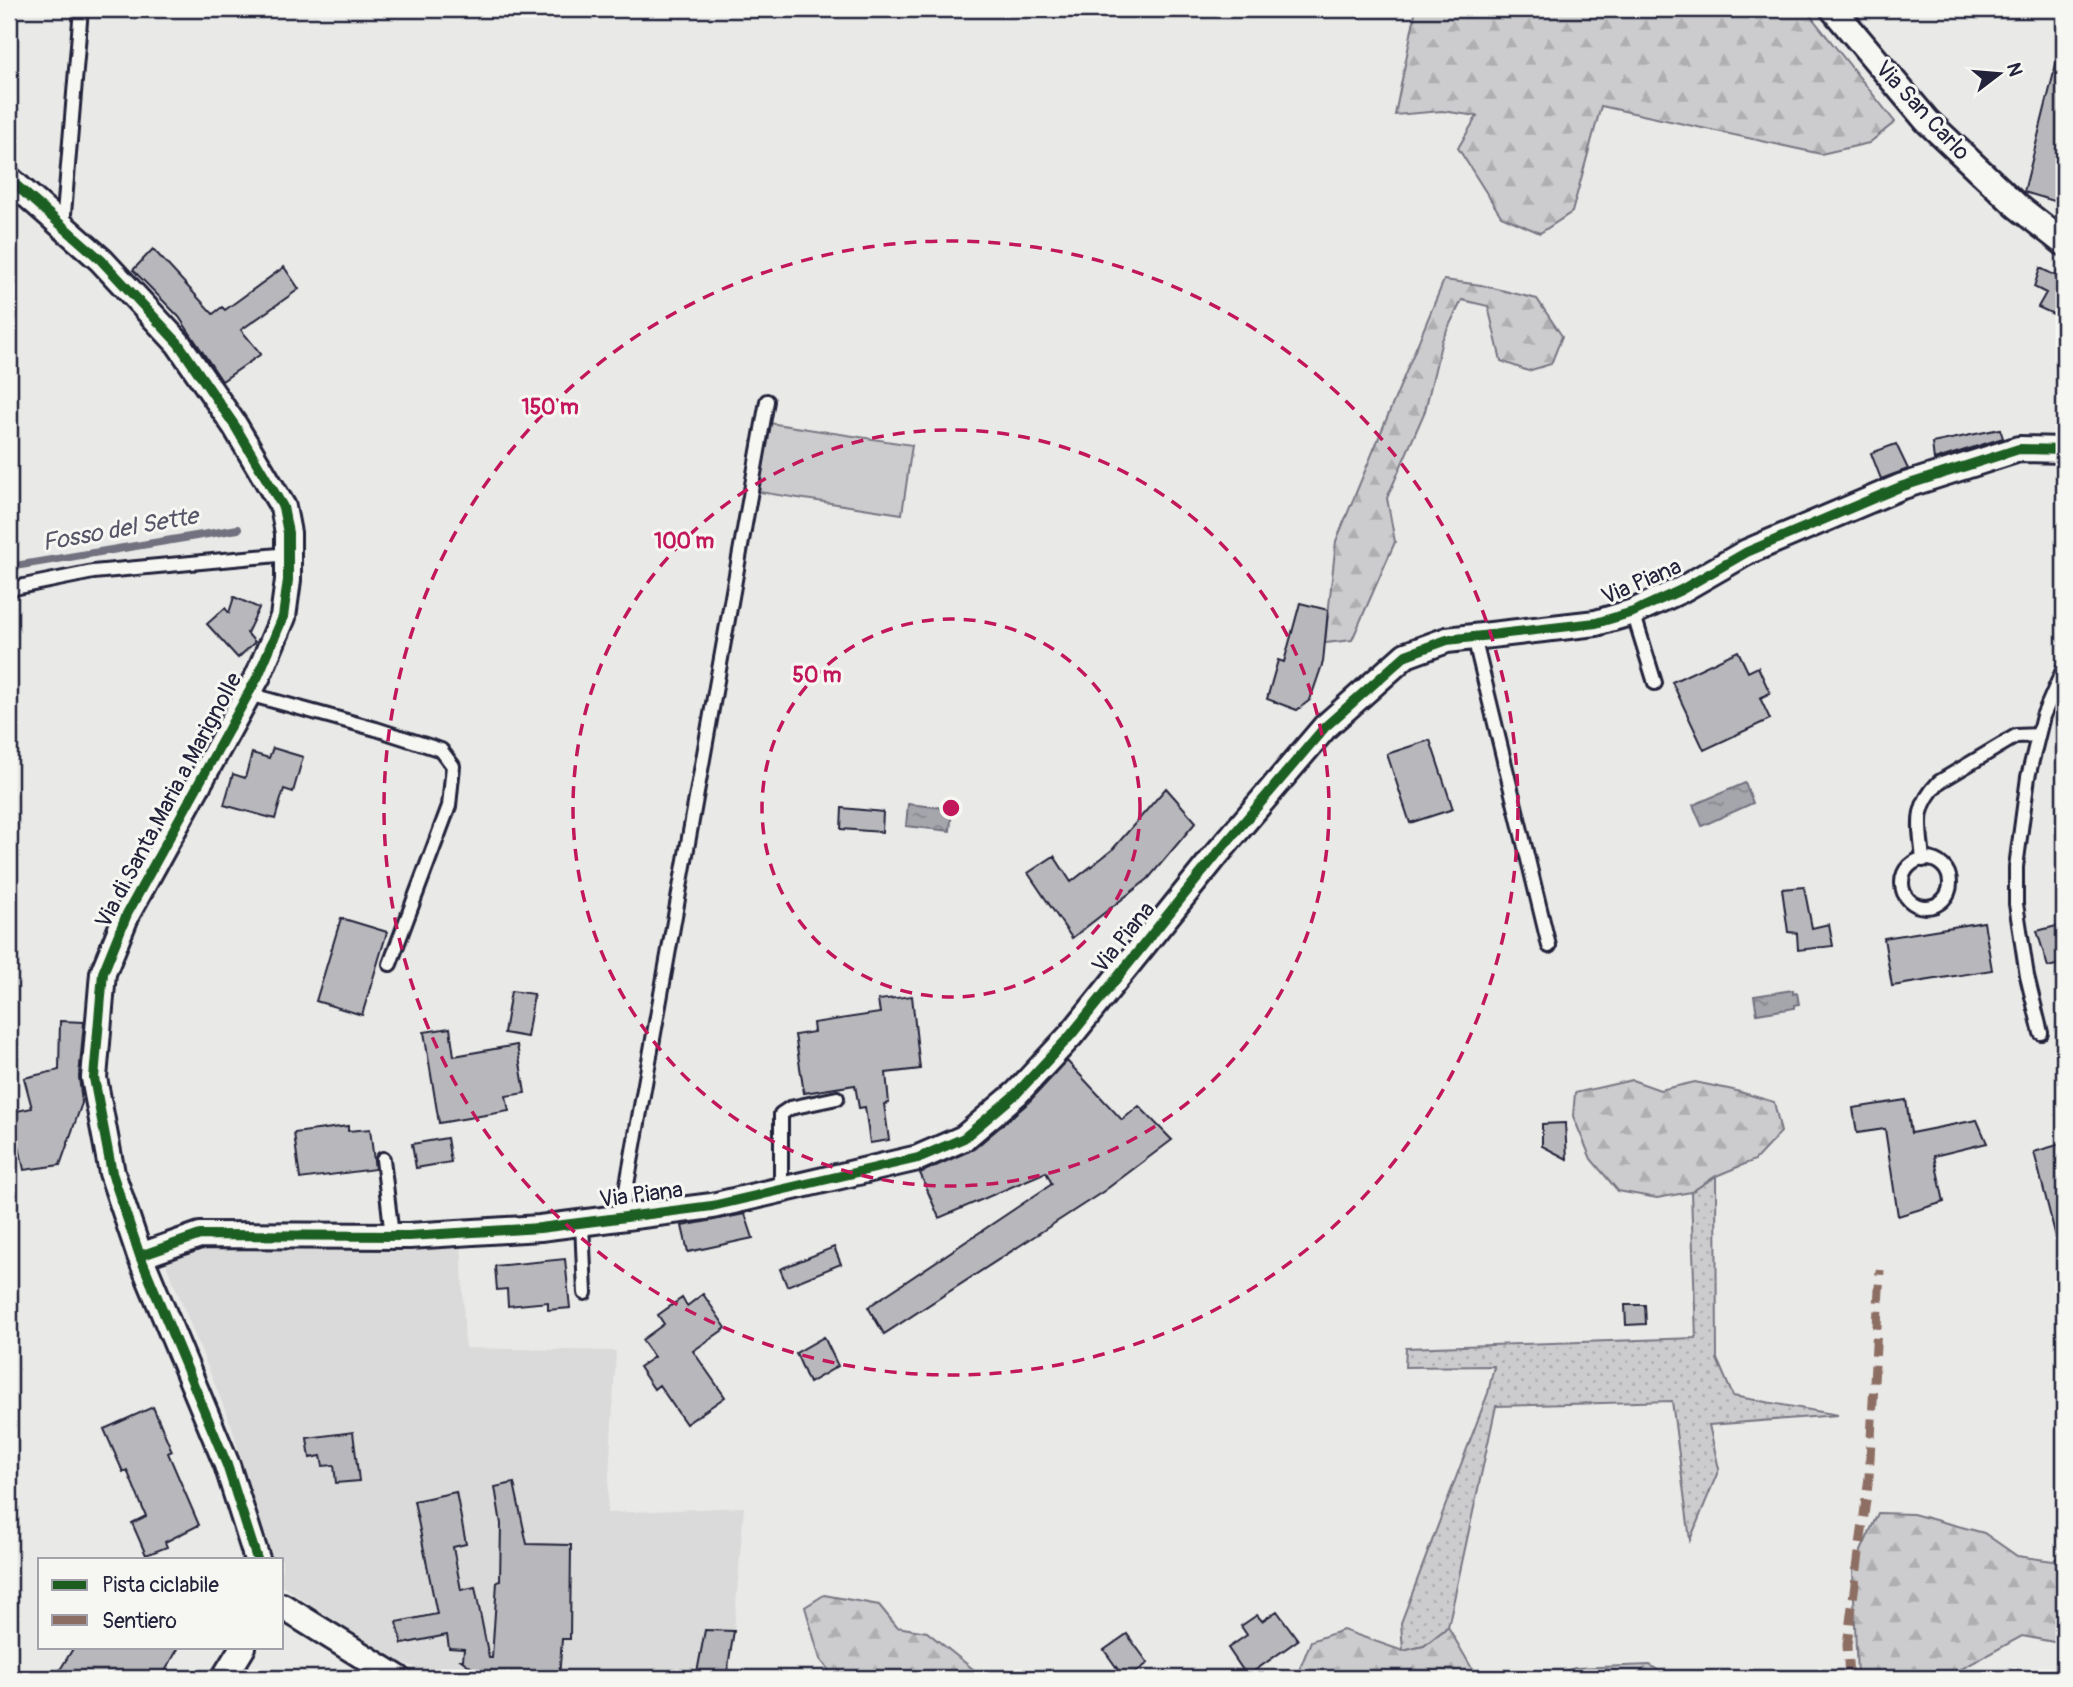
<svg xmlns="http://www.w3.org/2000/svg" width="2073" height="1687" font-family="Pangolin,sans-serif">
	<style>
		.built { fill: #dadada }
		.green { fill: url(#green-dots); stroke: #777784; stroke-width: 2 }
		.forest { fill: url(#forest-firs); stroke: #777784; stroke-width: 2 }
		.pitch { fill: #ccccce; stroke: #777784; stroke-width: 2 }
		.water { fill: url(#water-ripples); stroke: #71717f; stroke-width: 2 }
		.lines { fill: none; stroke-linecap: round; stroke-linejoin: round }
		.stream { stroke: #71717f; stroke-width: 8 }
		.building { fill: #b8b8bc; stroke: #22223b; stroke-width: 2 }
		.service-casing { stroke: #22223b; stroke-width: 18 }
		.minor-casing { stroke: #22223b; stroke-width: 30 }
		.service { stroke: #f6f6f2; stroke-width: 12 }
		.minor { stroke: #f6f6f2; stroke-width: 24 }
		.quiet { stroke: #8d6e63; stroke-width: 9; stroke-dasharray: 18 9; stroke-linecap: butt }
		.cycleway-casing { stroke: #f6f6f2; stroke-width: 15 }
		.cycleway { stroke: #1b5e20; stroke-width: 10 }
		.ring { fill: none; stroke: #c2185b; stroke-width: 3.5; stroke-dasharray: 12 9 }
		.labels { text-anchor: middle; stroke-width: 6; stroke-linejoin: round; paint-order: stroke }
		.street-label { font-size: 23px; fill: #22223b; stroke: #f6f6f2 }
		.water-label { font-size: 24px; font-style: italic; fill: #565668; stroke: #f6f6f2 }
		.centre { fill: #c2185b; stroke: #f6f6f2; stroke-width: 3.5 }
		.ring-label { font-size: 21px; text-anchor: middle; font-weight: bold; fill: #c2185b; stroke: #f6f6f2; stroke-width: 6; stroke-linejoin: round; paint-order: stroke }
	</style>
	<defs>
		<pattern id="green-dots" width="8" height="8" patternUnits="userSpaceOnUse" patternTransform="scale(1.75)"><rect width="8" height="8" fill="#ccccce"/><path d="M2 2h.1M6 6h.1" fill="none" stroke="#afafb2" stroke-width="1.8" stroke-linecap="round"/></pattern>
		<pattern id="forest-firs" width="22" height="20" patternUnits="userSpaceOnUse" patternTransform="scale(1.75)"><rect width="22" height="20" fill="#ccccce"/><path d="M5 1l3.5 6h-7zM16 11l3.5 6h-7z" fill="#afafb2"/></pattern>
		<pattern id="water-ripples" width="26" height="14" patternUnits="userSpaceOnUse" patternTransform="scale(1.75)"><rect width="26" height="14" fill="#a5a5ac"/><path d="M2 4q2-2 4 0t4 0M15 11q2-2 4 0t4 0" fill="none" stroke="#86868d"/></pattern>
	</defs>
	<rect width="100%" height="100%" fill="#e9e9e7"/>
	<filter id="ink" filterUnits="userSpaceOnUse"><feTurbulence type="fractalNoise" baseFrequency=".0143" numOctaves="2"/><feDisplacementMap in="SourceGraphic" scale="14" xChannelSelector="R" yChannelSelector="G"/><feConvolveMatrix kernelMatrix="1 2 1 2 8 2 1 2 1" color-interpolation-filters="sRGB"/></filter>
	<g filter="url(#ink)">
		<path class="built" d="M 461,1236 L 465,1348 L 616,1351 L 607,1513 L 744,1507 L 734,1631 L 726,1678 L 440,1678 L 391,1657 L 282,1586 L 282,1559 L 268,1559 L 232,1427 L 166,1264 L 194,1249 Z"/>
		<path class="green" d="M 1716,1176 L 1717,1359 L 1733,1396 L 1838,1415 L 1709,1425 L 1719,1469 L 1690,1540 L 1672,1401 L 1496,1406 L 1448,1627 L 1424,1646 L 1403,1651 L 1401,1623 L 1488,1393 L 1494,1366 L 1405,1367 L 1406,1348 L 1696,1338 L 1691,1192 Z"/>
		<path class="forest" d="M 1416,9 L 1805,9 L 1895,122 L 1869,143 L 1821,154 L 1601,106 L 1572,212 L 1540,233 L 1501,216 L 1458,148 L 1477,116 L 1442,111 L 1395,115 Z
			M 1444,280 L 1481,285 L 1537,299 L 1562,336 L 1551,364 L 1528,371 L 1501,361 L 1488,306 L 1462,300 L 1442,340 L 1425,411 L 1387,498 L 1395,542 L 1352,640 L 1325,643 L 1336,541 Z
			M 1632,1080 L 1660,1090 L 1695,1082 L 1733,1090 L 1774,1102 L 1781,1132 L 1755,1160 L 1716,1176 L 1691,1192 L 1657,1198 L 1618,1191 L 1591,1159 L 1573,1116 L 1575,1093 Z
			M 1878,1513 L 1913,1514 L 1984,1533 L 2017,1556 L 2053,1561 L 2064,1553 L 2064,1644 L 2022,1636 L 1945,1678 L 1857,1678 L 1853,1569 Z
			M 824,1595 L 879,1605 L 897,1627 L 927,1632 L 984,1678 L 835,1678 L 820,1659 L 805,1607 Z
			M 1448,1627 L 1474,1672 L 1480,1678 L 1296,1678 L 1311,1641 L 1343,1630 L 1403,1651 L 1424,1646 Z
			M 1650,1665 L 1670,1678 L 1560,1678 L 1559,1673 L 1575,1668 Z"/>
		<path class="pitch" d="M 769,423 L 912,445 L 902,514 L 759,492 Z"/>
		<path class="water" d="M 1745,783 L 1753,803 L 1702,826 L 1693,805 Z
			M 908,804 L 952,809 L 950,831 L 906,826 Z
			M 1793,990 L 1793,994 L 1797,993 L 1799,1004 L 1795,1005 L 1795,1008 L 1757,1014 L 1754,996 Z"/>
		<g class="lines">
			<path class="stream" d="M 9,567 L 238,529"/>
		</g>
		<path class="building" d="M 2057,60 L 2064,61 L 2064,204 L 2024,192 Z
			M 153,249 L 213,314 L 222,307 L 225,310 L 284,267 L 299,289 L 241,330 L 261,354 L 222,381 L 179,317 L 133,270 Z
			M 2064,260 L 2064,319 L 2038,307 L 2046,293 L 2034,287 L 2040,268 L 2056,276 Z
			M 2000,429 L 2003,438 L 1934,460 L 1932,443 Z
			M 1896,444 L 1908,469 L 1881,479 L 1871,453 Z
			M 234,597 L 259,608 L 247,633 L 255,642 L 238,658 L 207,624 L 225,608 L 229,613 Z
			M 1300,603 L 1328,610 L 1323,662 L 1310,700 L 1297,710 L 1267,699 L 1278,660 L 1284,662 Z
			M 1738,651 L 1748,672 L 1758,667 L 1770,693 L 1760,698 L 1770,719 L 1704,750 L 1672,682 Z
			M 1430,740 L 1453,809 L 1410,823 L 1387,754 Z
			M 273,748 L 303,757 L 293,792 L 284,789 L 275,819 L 224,805 L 233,774 L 245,778 L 252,753 L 269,758 Z
			M 1166,788 L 1196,822 L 1148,879 L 1072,938 L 1028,873 L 1054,856 L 1071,882 L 1112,850 Z
			M 842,808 L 883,812 L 882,832 L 841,829 Z
			M 1804,887 L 1812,928 L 1829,924 L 1833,946 L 1798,950 L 1797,933 L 1788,932 L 1782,889 Z
			M 341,918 L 387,932 L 362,1015 L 316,1001 Z
			M 1984,922 L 1992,970 L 1892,986 L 1884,938 Z
			M 2064,924 L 2064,963 L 2048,967 L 2037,931 Z
			M 511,991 L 534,994 L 527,1037 L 504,1033 Z
			M 912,996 L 920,1069 L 886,1073 L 889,1103 L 884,1104 L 889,1140 L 870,1143 L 865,1107 L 859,1108 L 855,1085 L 804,1093 L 795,1035 L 814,1032 L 813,1023 L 880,1013 L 878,1000 Z
			M 60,1021 L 84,1022 L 79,1077 L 82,1103 L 60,1165 L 24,1170 L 12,1112 L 32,1108 L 24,1078 L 59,1070 Z
			M 450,1028 L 454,1056 L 517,1045 L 525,1093 L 506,1096 L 509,1111 L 439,1123 L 424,1032 Z
			M 1067,1061 L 1122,1120 L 1139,1106 L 1172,1140 L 1104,1191 L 884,1334 L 868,1307 L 1052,1184 L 1046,1172 L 939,1218 L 920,1173 L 974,1149 L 1027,1104 Z
			M 1906,1100 L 1911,1133 L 1977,1120 L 1987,1143 L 1934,1156 L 1944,1202 L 1898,1216 L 1885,1129 L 1857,1133 L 1853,1108 Z
			M 1565,1123 L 1567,1159 L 1542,1146 L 1542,1124 Z
			M 348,1126 L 348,1131 L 370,1129 L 375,1169 L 300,1179 L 294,1133 Z
			M 447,1138 L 451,1162 L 416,1168 L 412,1144 Z
			M 2064,1143 L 2064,1240 L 2057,1241 L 2034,1152 Z
			M 745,1214 L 753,1238 L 688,1252 L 682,1226 Z
			M 834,1247 L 841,1264 L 787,1286 L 780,1269 Z
			M 565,1259 L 570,1308 L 548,1310 L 548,1302 L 508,1306 L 507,1289 L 497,1290 L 495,1266 Z
			M 703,1294 L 726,1328 L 693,1351 L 725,1397 L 686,1424 L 659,1385 L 654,1389 L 639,1367 L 654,1357 L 642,1340 L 664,1324 L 658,1315 L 682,1298 L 687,1306 Z
			M 1625,1305 L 1645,1305 L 1646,1324 L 1626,1325 Z
			M 824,1337 L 838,1366 L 809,1383 L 796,1353 Z
			M 153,1407 L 172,1451 L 168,1453 L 199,1525 L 165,1542 L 167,1547 L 146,1555 L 132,1523 L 146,1516 L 127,1470 L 123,1472 L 104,1429 Z
			M 353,1432 L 359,1481 L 336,1483 L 334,1465 L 323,1466 L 321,1456 L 310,1458 L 307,1438 Z
			M 514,1483 L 527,1544 L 571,1545 L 570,1639 L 562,1639 L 559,1678 L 486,1678 L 461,1660 L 463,1660 L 464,1649 L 449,1648 L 447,1635 L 402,1644 L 397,1622 L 437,1614 L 414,1501 L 456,1492 L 466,1544 L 453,1547 L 461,1590 L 475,1587 L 489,1658 L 492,1658 L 497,1582 L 500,1581 L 501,1524 L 495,1487 Z
			M 1277,1611 L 1298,1640 L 1247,1676 L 1228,1648 L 1247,1635 L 1241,1626 L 1257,1615 L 1262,1621 Z
			M 705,1630 L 734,1631 L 726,1678 L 696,1678 Z
			M 1127,1634 L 1148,1663 L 1128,1678 L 1124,1678 L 1104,1650 Z
			M 74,1647 L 179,1647 L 161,1678 L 55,1678 Z"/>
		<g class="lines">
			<g class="service-casing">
				<path id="service" d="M 63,226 L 81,9
					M 9,589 L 93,572 L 289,554
					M 1633,612 L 1655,683
					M 1474,637 L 1549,946
					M 248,694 L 376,729 L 441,750 L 453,766 L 449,806 L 390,964
					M1902 883a24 24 0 1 1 48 0a24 24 0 1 1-48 0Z
					M 1923,860 C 1920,825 1913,809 1939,782 L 2016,736 L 2038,735
					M 2041,1033 L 2027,976 L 2016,904 L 2016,867 L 2028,777 L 2043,716 L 2064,668
					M 383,1159 L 392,1236
					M 781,1190 L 781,1114 L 790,1108 L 837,1098
					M 621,1218 L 767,401
					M 582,1223 L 585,1293"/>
			</g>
			<g class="minor-casing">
				<path id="minor" d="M 1833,9 L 1927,121 L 2017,206 L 2064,243
					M 9,179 L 101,260 L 178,343 L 235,426 L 283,507 L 288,533 L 288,580 L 283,617 L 258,676 L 127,914 L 103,973 L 94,1078 L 112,1173 L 140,1256 L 227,1465 L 257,1559
					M 140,1256 L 200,1235 L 409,1236 L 540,1228 L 712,1206 L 918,1158 L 964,1138 L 1017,1093 L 1071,1035 L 1216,855 L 1325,727 L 1406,655 L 1447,640 L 1596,623 L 1633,612 L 1681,590 L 1747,552 L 1900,487 L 2019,449 L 2064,450
					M 282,1606 L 398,1678
					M 224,1678 L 243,1647"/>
			</g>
			<use href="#service" class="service"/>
			<use href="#minor" class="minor"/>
			<path class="quiet" d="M 1849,1678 L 1847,1645 L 1869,1477 L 1880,1270"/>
			<g class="cycleway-casing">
				<path id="cycleway" d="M 9,179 L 101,260 L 178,343 L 235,426 L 283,507 L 288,533 L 288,580 L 283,617 L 258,676 L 127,914 L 103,973 L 94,1078 L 112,1173 L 140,1256 L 227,1465 L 257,1559
					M 140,1256 L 200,1235 L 409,1236 L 540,1228 L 712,1206 L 918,1158 L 964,1138 L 1017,1093 L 1071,1035 L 1216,855 L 1325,727 L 1406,655 L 1447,640 L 1596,623 L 1633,612 L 1681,590 L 1747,552 L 1900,487 L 2019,449 L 2064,450"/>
			</g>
			<use href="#cycleway" class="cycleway"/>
		</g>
	</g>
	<g class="ring">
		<circle cx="951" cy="808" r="189"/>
		<circle cx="951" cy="808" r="378"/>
		<circle cx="951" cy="808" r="567"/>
	</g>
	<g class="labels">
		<g class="street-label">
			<text transform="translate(1923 110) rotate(47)" y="8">Via San Carlo</text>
			<text transform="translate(1641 581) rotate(-23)" y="8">Via Piana</text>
			<text transform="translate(168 800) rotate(-62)" y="8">Via di Santa Maria a Marignolle</text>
			<text transform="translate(1123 937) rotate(-51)" y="8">Via Piana</text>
			<text transform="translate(641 1194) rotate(-7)" y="8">Via Piana</text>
		</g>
		<g class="water-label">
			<text transform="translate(120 529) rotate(-10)" y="8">Fosso del Sette</text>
		</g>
	</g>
	<circle cx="951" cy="808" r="10" class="centre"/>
	<g class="ring-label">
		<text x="550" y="414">150 m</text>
		<text x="684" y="548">100 m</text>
		<text x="817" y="682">50 m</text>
	</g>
	<rect width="2073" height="1687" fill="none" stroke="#f6f6f2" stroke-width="35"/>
	<rect x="18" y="18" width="2038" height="1652" fill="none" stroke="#22223b" stroke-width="2.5" filter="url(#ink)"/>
	<rect x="38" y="1558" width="245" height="91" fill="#f6f6f2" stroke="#a1a1a9" stroke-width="2"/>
	<rect x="52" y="1580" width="35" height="10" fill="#1b5e20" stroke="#a1a1a9" stroke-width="2"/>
	<text x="102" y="1592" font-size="21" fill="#22223b">Pista ciclabile</text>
	<rect x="52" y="1615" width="35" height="10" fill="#8d6e63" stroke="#a1a1a9" stroke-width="2"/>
	<text x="102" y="1628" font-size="21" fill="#22223b">Sentiero</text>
	<g transform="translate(1999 74) rotate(74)" stroke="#f6f6f2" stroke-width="5" paint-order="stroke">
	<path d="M0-5L12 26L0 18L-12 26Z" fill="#22223b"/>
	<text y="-10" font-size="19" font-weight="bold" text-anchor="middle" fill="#22223b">N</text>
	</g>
</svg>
